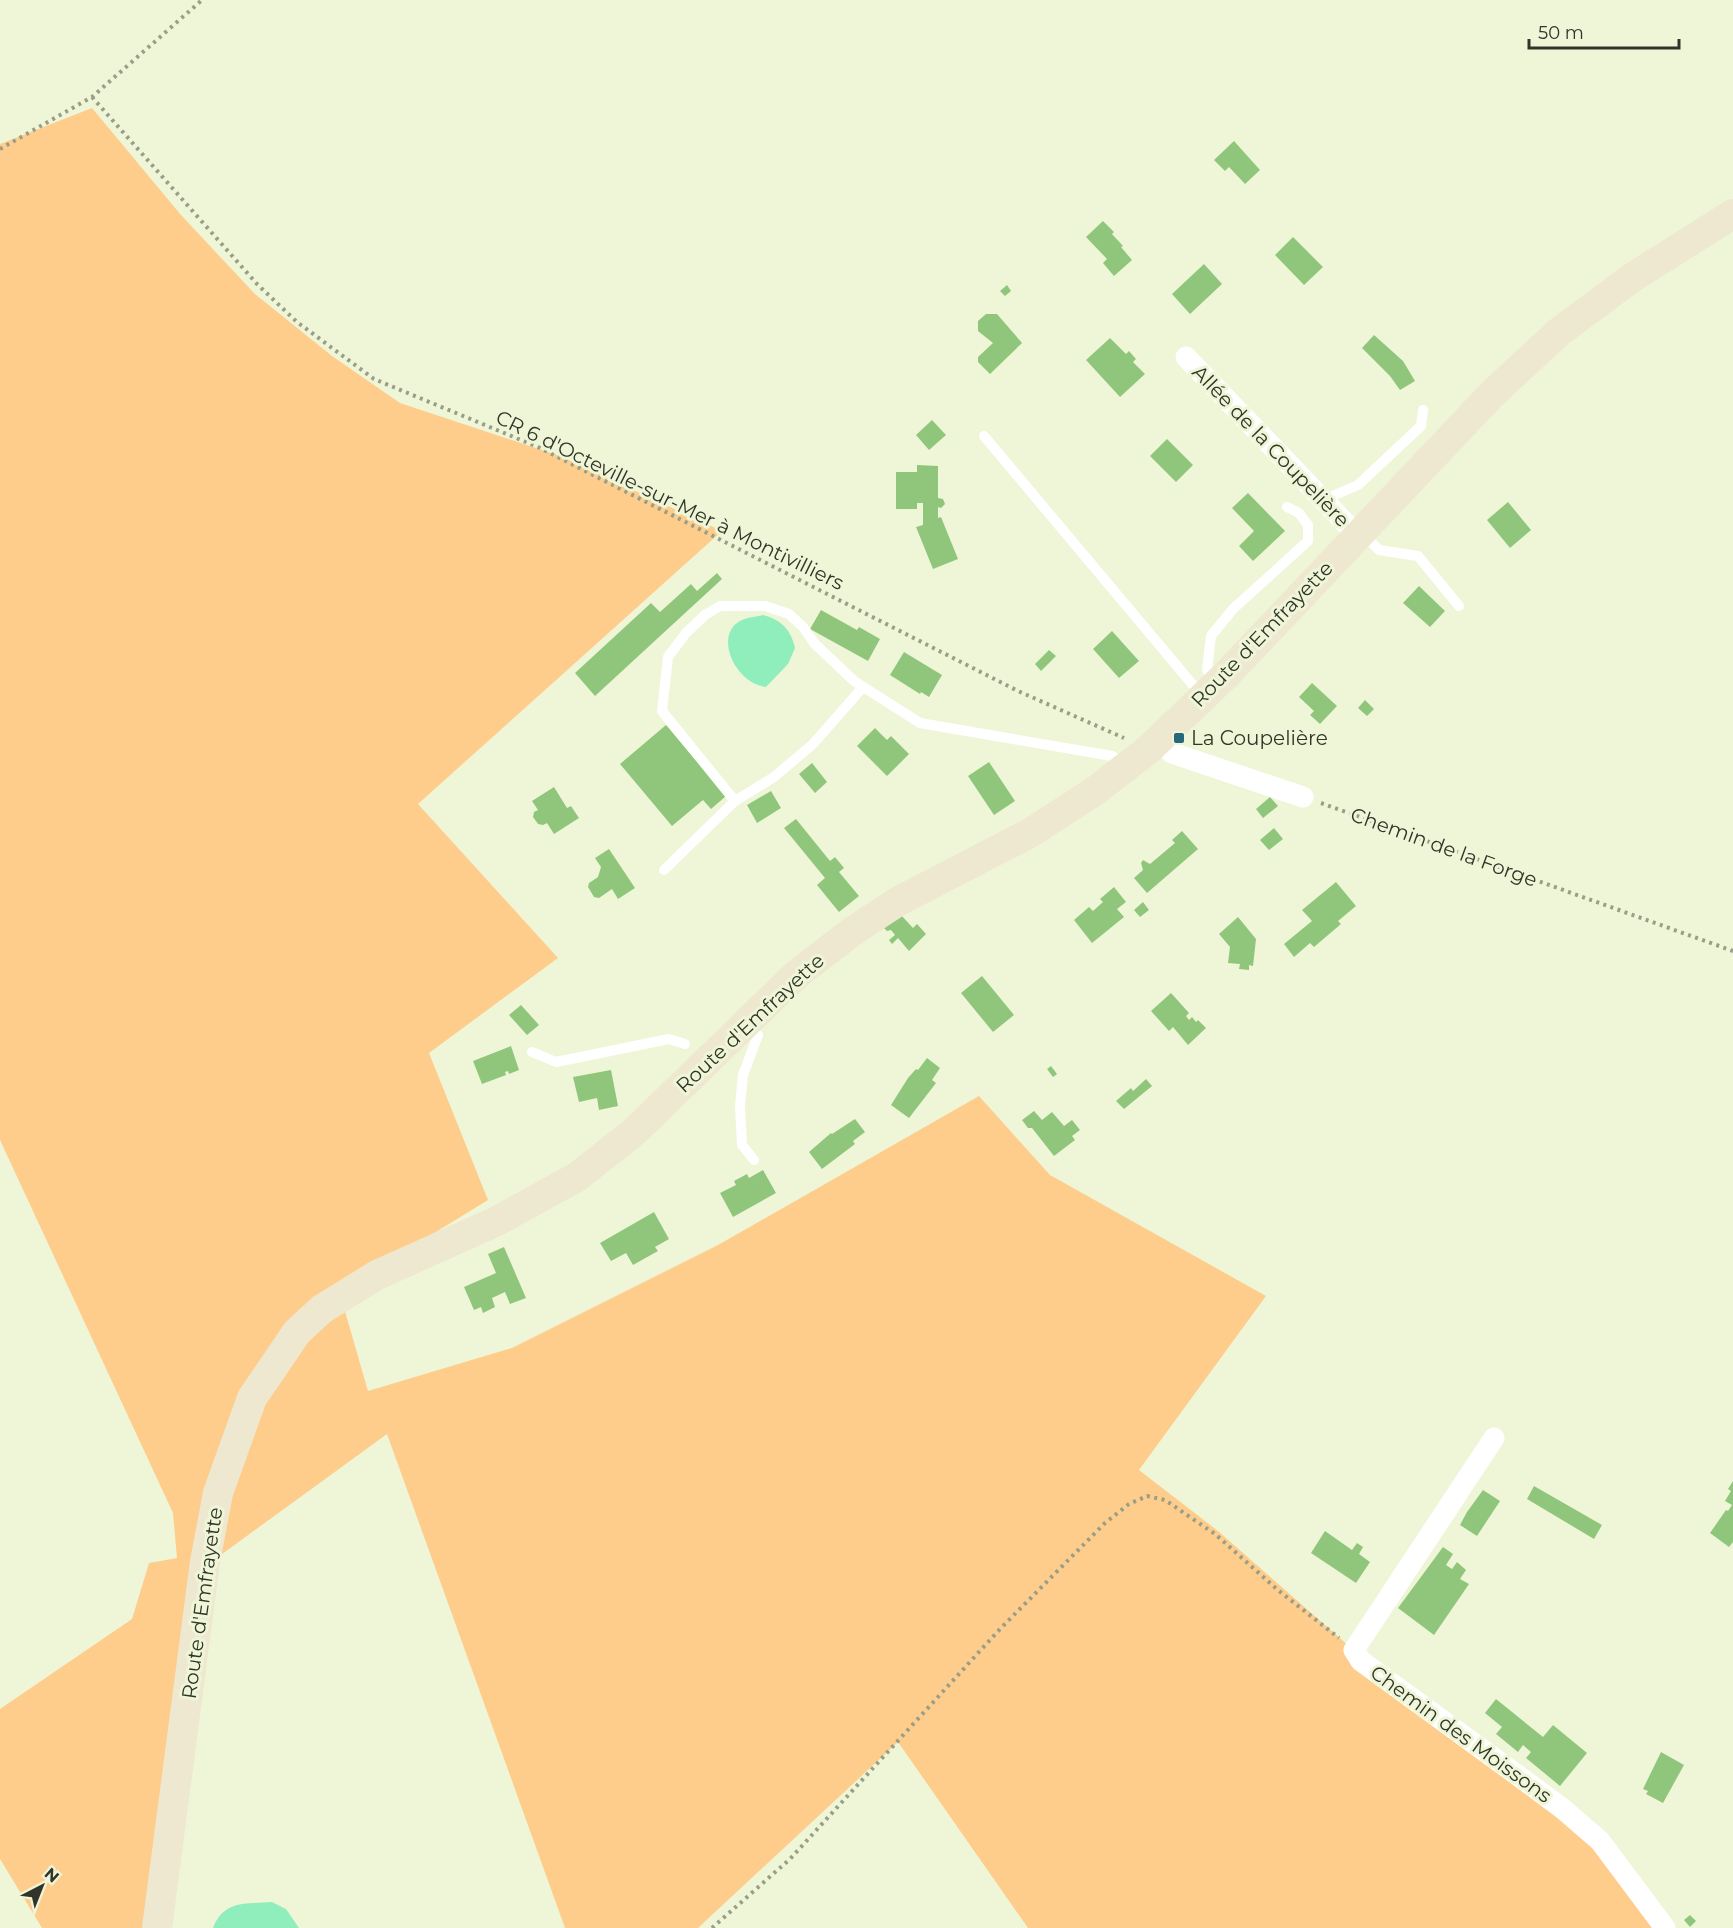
<svg xmlns="http://www.w3.org/2000/svg" width="1733" height="1928" font-family="Montserrat,sans-serif">
	<style>
		.green { fill: #fecd8c }
		.water { fill: #8feebb }
		.building { fill: #90c67c }
		.lines { fill: none; stroke-linecap: round; stroke-linejoin: round }
		.path { stroke: #989e87; stroke-width: 4; stroke-dasharray: 3 4.5; stroke-linecap: butt }
		.lane { stroke: #fff; stroke-width: 10 }
		.street { stroke: #fff; stroke-width: 21 }
		.secondary { stroke: #eee8d1; stroke-width: 30 }
		.poi-dot { fill: #28687d; stroke: #eff6d7; stroke-width: 2 }
		.labels { text-anchor: middle; stroke-width: 6; stroke-linejoin: round; paint-order: stroke }
		.street-label { font-size: 20px; fill: #313428; stroke: #eff6d7 }
		.poi-label { font-size: 20px; fill: #313428; stroke: #eff6d7; text-anchor: start }
	</style>
	<rect width="100%" height="100%" fill="#eff6d7"/>
	<path class="green" d="M 92,108 L 181,215 L 255,294 L 332,356 L 400,403 L 560,456 L 722,531 L 418,804 L 558,958 L 429,1053 L 488,1200 L 351,1284 L 340,1294 L 368,1391 L 512,1348 L 718,1245 L 979,1096 L 1050,1175 L 1266,1296 L 1139,1470 L 1218,1531 L 1350,1647 L 1527,1775 L 1670,1928 L 1028,1928 L 898,1742 L 698,1928 L 565,1928 L 387,1434 L 218,1557 L 146,1928 L 42,1928 L 0,1859 L 0,1709 L 132,1619 L 149,1563 L 177,1558 L 173,1513 L 0,1140 L 0,144 Z"/>
	<path class="water" d="M 763,615 C 782,620 791,630 795,648 L 788,664 L 766,687 C 736,684 713,636 740,621 C 747,617 756,617 763,615 Z
		M 272,1902 L 286,1909 L 299,1928 L 213,1928 C 224,1900 246,1904 272,1902 Z"/>
	<path class="building" d="M 1234,141 L 1260,170 L 1245,184 L 1229,167 L 1225,171 L 1214,160 Z
		M 1103,221 L 1114,232 L 1112,234 L 1123,246 L 1121,247 L 1132,260 L 1114,276 L 1103,263 L 1107,259 L 1086,237 Z
		M 1293,237 L 1323,267 L 1304,285 L 1275,255 Z
		M 1204,264 L 1222,284 L 1190,314 L 1172,294 Z
		M 1007,285 L 1011,291 L 1005,296 L 1000,291 Z
		M 986,314 L 997,314 L 1022,343 L 990,374 L 978,362 L 978,357 L 993,343 L 978,331 L 978,321 Z
		M 1374,335 L 1403,361 L 1415,381 L 1400,390 L 1390,376 L 1362,348 Z
		M 1110,338 L 1126,354 L 1129,351 L 1136,359 L 1133,362 L 1145,374 L 1120,397 L 1086,360 Z
		M 932,420 L 946,435 L 929,450 L 916,435 Z
		M 1167,439 L 1193,465 L 1176,482 L 1150,456 Z
		M 917,465 L 938,466 L 938,498 L 943,499 L 945,504 L 941,508 L 938,507 L 938,518 L 941,517 L 958,559 L 933,569 L 916,527 L 923,525 L 923,503 L 917,503 L 917,509 L 896,509 L 896,472 L 917,472 Z
		M 1248,493 L 1285,531 L 1253,561 L 1239,546 L 1254,531 L 1232,508 Z
		M 1508,502 L 1531,530 L 1510,548 L 1487,520 Z
		M 717,573 L 722,579 L 595,696 L 575,673 L 651,603 L 660,612 L 691,584 L 697,591 Z
		M 1419,586 L 1445,611 L 1430,627 L 1403,603 Z
		M 821,610 L 857,630 L 859,627 L 880,639 L 868,661 L 810,629 Z
		M 1112,631 L 1139,661 L 1119,678 L 1093,649 Z
		M 1049,650 L 1056,656 L 1041,671 L 1035,664 Z
		M 904,652 L 942,675 L 929,697 L 921,692 L 920,694 L 890,675 Z
		M 1312,683 L 1337,706 L 1320,724 L 1310,715 L 1314,711 L 1299,697 Z
		M 1365,700 L 1374,709 L 1367,716 L 1358,708 Z
		M 666,725 L 726,796 L 711,809 L 703,800 L 672,826 L 620,764 Z
		M 875,728 L 887,740 L 891,736 L 909,754 L 887,776 L 857,746 Z
		M 989,762 L 1015,801 L 994,815 L 968,776 Z
		M 812,763 L 827,782 L 815,793 L 799,774 Z
		M 554,787 L 567,808 L 571,806 L 579,818 L 554,834 L 547,823 L 543,825 L 538,824 L 533,817 L 534,812 L 538,810 L 532,801 Z
		M 771,791 L 781,808 L 757,823 L 747,805 Z
		M 1270,797 L 1278,806 L 1263,818 L 1256,809 Z
		M 796,819 L 830,861 L 835,857 L 844,868 L 839,872 L 859,896 L 839,912 L 817,885 L 825,878 L 784,828 Z
		M 1274,828 L 1283,839 L 1269,850 L 1260,840 Z
		M 1182,831 L 1198,849 L 1147,893 L 1134,878 L 1143,870 L 1141,863 L 1143,860 L 1150,864 L 1175,843 L 1172,840 Z
		M 609,849 L 635,888 L 618,899 L 612,889 L 599,898 L 594,897 L 588,887 L 589,883 L 598,877 L 601,867 L 595,858 Z
		M 1336,882 L 1356,906 L 1338,921 L 1341,924 L 1314,947 L 1310,943 L 1294,957 L 1284,944 L 1312,921 L 1302,910 Z
		M 1114,887 L 1126,902 L 1117,909 L 1124,917 L 1092,943 L 1074,920 L 1089,907 L 1093,911 L 1103,902 L 1100,899 Z
		M 1143,902 L 1149,910 L 1140,917 L 1134,910 Z
		M 901,915 L 913,928 L 917,924 L 926,934 L 909,951 L 898,938 L 892,944 L 889,940 L 895,935 L 891,930 L 887,931 L 881,925 Z
		M 1238,917 L 1256,939 L 1253,966 L 1249,965 L 1249,970 L 1239,969 L 1240,964 L 1228,963 L 1230,947 L 1219,934 Z
		M 982,976 L 1014,1015 L 993,1032 L 961,993 Z
		M 1171,993 L 1189,1013 L 1186,1016 L 1189,1020 L 1192,1017 L 1196,1022 L 1198,1020 L 1206,1028 L 1188,1045 L 1173,1027 L 1169,1031 L 1151,1011 Z
		M 521,1005 L 539,1025 L 527,1035 L 509,1015 Z
		M 511,1046 L 519,1070 L 509,1074 L 508,1071 L 505,1072 L 506,1075 L 482,1084 L 473,1061 Z
		M 927,1058 L 940,1068 L 932,1080 L 936,1083 L 909,1118 L 891,1105 L 908,1078 L 916,1069 L 918,1070 Z
		M 1051,1066 L 1057,1074 L 1053,1077 L 1047,1069 Z
		M 611,1070 L 618,1106 L 599,1110 L 597,1098 L 579,1102 L 573,1077 Z
		M 1146,1079 L 1152,1086 L 1124,1109 L 1116,1101 L 1131,1088 L 1133,1091 Z
		M 1034,1111 L 1042,1120 L 1052,1112 L 1064,1126 L 1072,1120 L 1080,1130 L 1072,1136 L 1075,1140 L 1054,1156 L 1032,1128 L 1028,1128 L 1022,1120 Z
		M 855,1119 L 865,1132 L 853,1141 L 855,1144 L 822,1169 L 809,1152 L 831,1133 L 832,1134 Z
		M 763,1170 L 776,1193 L 733,1217 L 720,1193 L 736,1185 L 734,1181 L 747,1174 L 749,1178 Z
		M 654,1212 L 669,1239 L 655,1247 L 658,1251 L 633,1265 L 626,1253 L 611,1261 L 600,1243 Z
		M 504,1247 L 526,1298 L 510,1304 L 505,1292 L 492,1298 L 495,1307 L 483,1313 L 481,1307 L 474,1310 L 464,1287 L 496,1273 L 488,1254 Z
		M 1733,1481 L 1733,1542 L 1729,1547 L 1710,1533 L 1726,1510 L 1728,1511 L 1732,1505 L 1725,1501 L 1731,1491 L 1728,1489 Z
		M 1534,1486 L 1602,1525 L 1594,1539 L 1527,1499 Z
		M 1483,1490 L 1500,1501 L 1477,1536 L 1460,1525 L 1467,1512 Z
		M 1325,1531 L 1352,1550 L 1357,1543 L 1363,1547 L 1359,1554 L 1370,1562 L 1356,1583 L 1311,1553 Z
		M 1443,1547 L 1453,1554 L 1446,1565 L 1452,1569 L 1457,1562 L 1466,1570 L 1460,1579 L 1469,1584 L 1434,1635 L 1398,1608 Z
		M 1496,1699 L 1543,1737 L 1553,1725 L 1587,1753 L 1560,1786 L 1526,1758 L 1531,1752 L 1523,1745 L 1518,1752 L 1496,1734 L 1502,1727 L 1485,1713 Z
		M 1661,1752 L 1684,1765 L 1663,1803 L 1646,1794 L 1648,1791 L 1643,1789 Z
		M 1690,1915 L 1696,1921 L 1690,1927 L 1684,1920 Z"/>
	<g class="lines">
		<path class="path" d="M 92,97 L 257,284 L 297,322 L 374,379 L 538,447 L 1018,691 L 1124,738
			M 0,149 L 92,97 L 202,0
			M 1321,803 L 1733,951
			M 712,1928 L 790,1859 L 1000,1629 L 1105,1523 L 1129,1504 L 1147,1496 L 1165,1500 L 1215,1534 L 1279,1591 L 1339,1638"/>
		<path class="lane" d="M 984,436 L 1203,697
			M 1323,500 L 1358,485 L 1421,426 L 1423,410
			M 1363,534 L 1379,550 L 1418,556 L 1459,606
			M 1218,681 L 1207,670 L 1211,636 L 1233,609 L 1308,541 L 1308,525 L 1299,513 L 1287,507
			M 863,687 L 813,744 L 774,777 L 735,801 L 662,711 L 668,657 L 686,633 L 705,615 L 720,606 L 765,606 L 789,614 L 803,627 L 815,644 L 854,681 L 920,723 L 1112,756 L 1125,764
			M 664,870 L 735,801
			M 532,1052 L 556,1062 L 669,1039 L 685,1044
			M 754,1160 L 742,1145 L 740,1106 L 743,1075 L 758,1035"/>
		<path class="street" d="M 1186,357 L 1357,535
			M 1159,740 L 1172,753 L 1303,797
			M 1494,1438 L 1354,1650 L 1361,1661 L 1520,1777 L 1563,1809 L 1600,1841 L 1665,1928"/>
		<path class="secondary" d="M 157,1928 L 205,1562 L 218,1493 L 252,1398 L 297,1332 L 322,1309 L 377,1275 L 495,1222 L 577,1177 L 635,1131 L 797,974 L 853,931 L 897,902 L 1030,833 L 1095,791 L 1149,749 L 1227,674 L 1492,394 L 1559,332 L 1633,277 L 1733,214"/>
	</g>
	<rect class="poi-dot" x="1173" y="732" width="12" height="12" rx="3"/>
	<g class="labels">
		<g class="street-label">
			<text transform="translate(1271 446) rotate(46)" y="7">Allée de la Coupelière</text>
			<text transform="translate(670 500) rotate(26)" y="7">CR 6 d'Octeville-sur-Mer à Montivilliers</text>
			<text transform="translate(1262 634) rotate(-46)" y="7">Route d'Emfrayette</text>
			<text transform="translate(1444 847) rotate(20)" y="7">Chemin de la Forge</text>
			<text transform="translate(750 1023) rotate(-43)" y="7">Route d'Emfrayette</text>
			<text transform="translate(202 1603) rotate(-82)" y="7">Route d'Emfrayette</text>
			<text transform="translate(1461 1734) rotate(36)" y="7">Chemin des Moissons</text>
		</g>
		<g class="poi-label">
			<text x="1191" y="745">La Coupelière</text>
		</g>
	</g>
	<g transform="translate(42 1886) rotate(42)" stroke="#eff6d7" stroke-width="4.5" paint-order="stroke">
	<path d="M0-4.5L10 22L0 15L-10 22Z" fill="#313428"/>
	<text y="-9" font-size="16" font-weight="bold" text-anchor="middle" fill="#313428">N</text>
	</g>
	<path d="M1529 39v9h150v-9" fill="none" stroke="#313428" stroke-width="3"/>
	<text x="1538" y="39" font-size="18" fill="#313428" stroke="#eff6d7" stroke-width="4.5" paint-order="stroke">50 m</text>
</svg>
